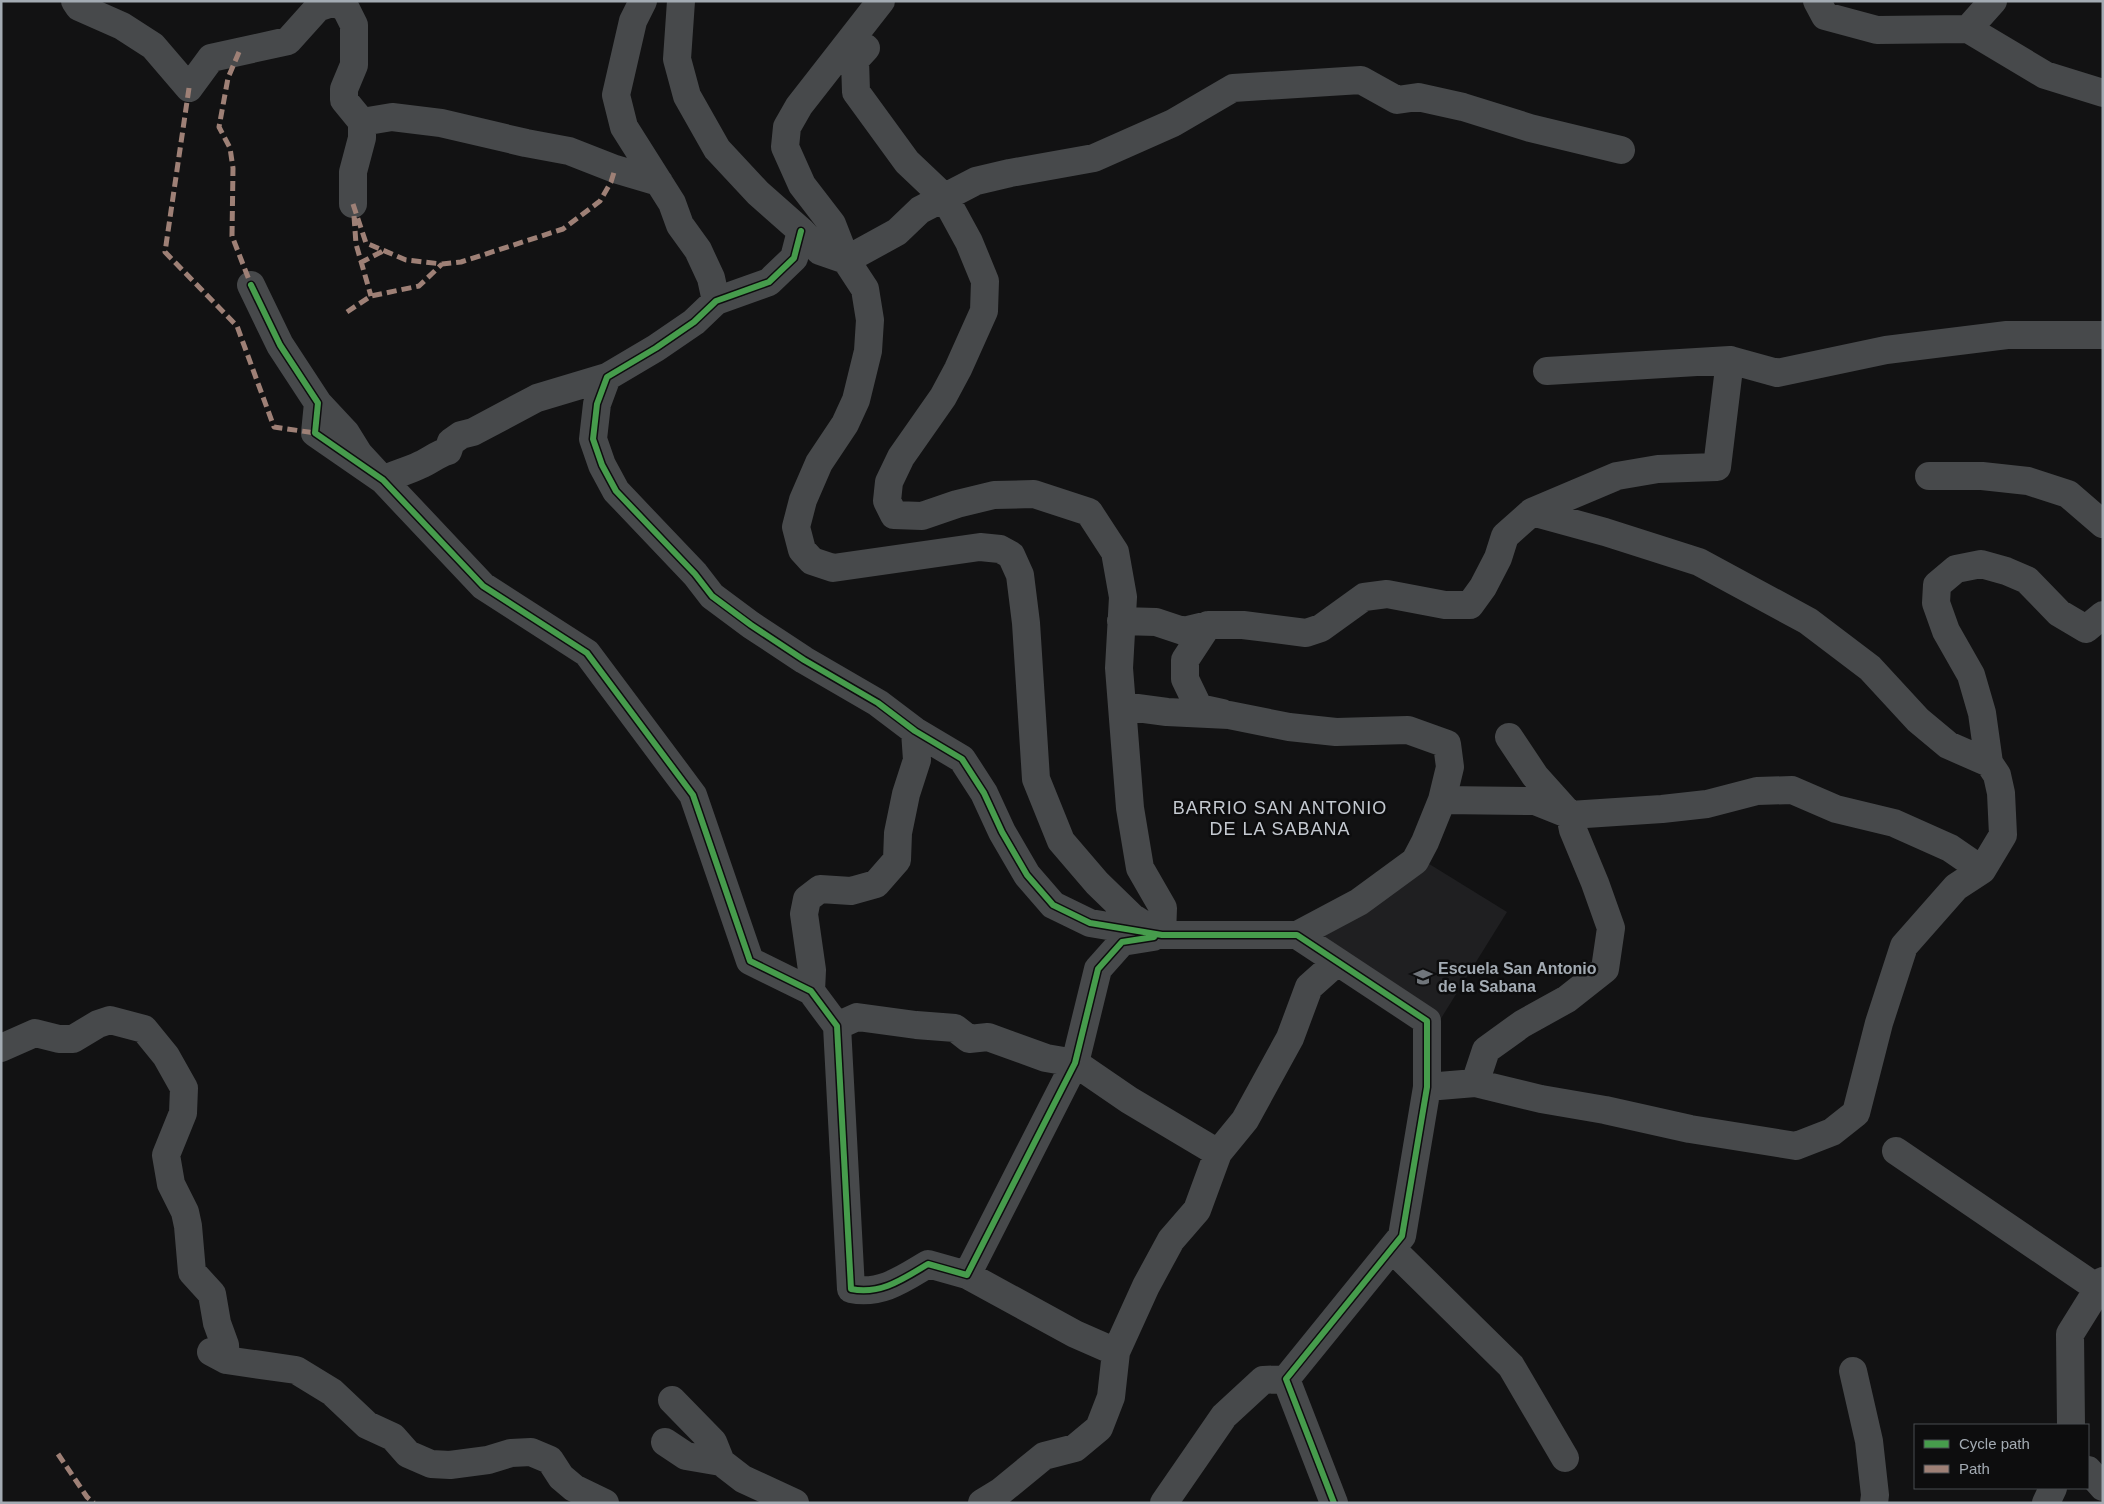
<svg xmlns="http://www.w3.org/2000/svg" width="2104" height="1504" font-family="Helvetica,sans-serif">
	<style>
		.built { fill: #1f1f21 }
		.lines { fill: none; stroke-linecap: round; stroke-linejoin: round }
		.minor { stroke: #47494b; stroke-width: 28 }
		.quiet { stroke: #9e8076; stroke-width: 5; stroke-dasharray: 10 5; stroke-linecap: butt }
		.cycleway-casing { stroke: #0d0d0e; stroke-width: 9 }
		.cycleway { stroke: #469c4c; stroke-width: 6 }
		.labels { text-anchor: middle; stroke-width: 5; stroke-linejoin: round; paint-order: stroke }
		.poi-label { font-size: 16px; font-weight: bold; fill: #a3abb3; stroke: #0d0d0e; text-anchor: start }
		.neighbourhood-label { font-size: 18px; letter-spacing: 1px; fill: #c4c9d0; stroke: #0d0d0e }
	</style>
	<rect width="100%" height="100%" fill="#121213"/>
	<path class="built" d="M 1426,862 L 1507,912 L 1440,1020 L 1317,934 Z"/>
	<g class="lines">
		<path class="minor" d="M 75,1 L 79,7 L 122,26 L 153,46 L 189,88 L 211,58 L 288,41 L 324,1
			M 643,1 L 633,21 L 616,95 L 624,127 L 672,203 L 680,225 L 698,250 L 711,278 L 716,301
			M 681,1 L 677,59 L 687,96 L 717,149 L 758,193 L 801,231 L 820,251 L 846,260
			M 881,1 L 799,106 L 787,127 L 785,147 L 802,185 L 832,224 L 846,260 L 865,289 L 870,320 L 868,351 L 856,400 L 845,424 L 819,463 L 803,500 L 796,527 L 802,550 L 812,561 L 833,568 L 980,547 L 1000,549 L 1011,555 L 1020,575 L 1026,623 L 1036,779 L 1061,841 L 1097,883 L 1132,917 L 1154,931
			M 1817,1 L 1825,16 L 1877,30 L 1968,29 L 2045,75 L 2103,93
			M 320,7 L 335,2 L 346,9 L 354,25 L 354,65 L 344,89 L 344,100 L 362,122 L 362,138 L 353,172 L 353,204
			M 1968,29 L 1993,1
			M 866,48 L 855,60 L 856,92 L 907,162 L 945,198 L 969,242 L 985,281 L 984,311 L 958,369 L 943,397 L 901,457 L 889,482 L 887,501 L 894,515 L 922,516 L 957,504 L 994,495 L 1034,494 L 1089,512 L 1115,552 L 1123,597 L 1119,668 L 1130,808 L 1140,868 L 1163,908 L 1162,935
			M 362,122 L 392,117 L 441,123 L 526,143 L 569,151 L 615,169 L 659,182
			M 801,231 L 794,258 L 769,282 L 716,301 L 694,322 L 656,348 L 607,377 L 597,404 L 593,439 L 602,465 L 616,491 L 695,574 L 712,596 L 751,625 L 804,660 L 878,703 L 915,731 L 962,759 L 984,793 L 1002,832 L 1027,875 L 1053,905 L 1090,923 L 1162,935 L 1297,935 L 1427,1021 L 1427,1087 L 1402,1236 L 1286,1379 L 1334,1503
			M 846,260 L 897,232 L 920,210 L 976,181 L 1010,173 L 1094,158 L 1173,123 L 1233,88 L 1361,80 L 1397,100 L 1418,97 L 1463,107 L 1530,128 L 1621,150
			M 251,285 L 280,345 L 318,403 L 315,433 L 383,480 L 483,586 L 587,653 L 693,795 L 750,961 L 811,991 L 837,1026 L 851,1289 C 881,1295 903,1279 928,1264 L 967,1275 L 1075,1063 L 1098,969 L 1122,942 L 1153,937
			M 1547,371 L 1730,360 L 1777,373 L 1886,350 L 2007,335 L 2103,335
			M 318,403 L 346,433 L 359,454 L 383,480 C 395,474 408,471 420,465 C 430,461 437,454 448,451 L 451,442 L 461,435 L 473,432 L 537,398 L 607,377
			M 1929,476 L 1982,476 L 2028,481 L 2068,494 L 2103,524
			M 1532,512 L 1605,532 L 1699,562 L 1808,621 L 1870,668 L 1918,720 L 1948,745 L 1989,763
			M 1121,621 L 1156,622 L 1183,631 L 1208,625 L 1243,625 L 1306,633 L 1321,628 L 1364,597 L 1387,594 L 1445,605 L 1470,605 L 1483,587 L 1498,558 L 1505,536 L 1532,512 L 1617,476 L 1658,469 L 1717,467 L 1730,360
			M 1208,625 L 1185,660 L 1185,679 L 1199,708 L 1222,713
			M 1122,706 L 1167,712 L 1229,715 L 1289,727 L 1336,732 L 1408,730 L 1447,744 L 1450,767 L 1442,800 L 1425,842 L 1415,861 L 1359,902 L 1297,935
			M 1442,800 L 1535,801 L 1570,815 L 1662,809 L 1707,804 L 1757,791 L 1792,790 L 1836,809 L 1894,823 L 1950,848 L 1982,870
			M 811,991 L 812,970 L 804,914 L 807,899 L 820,889 L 851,891 L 876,884 L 897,860 L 898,833 L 906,794 L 917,760 L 915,731
			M 837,1026 L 857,1017 L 916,1025 L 955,1028 L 969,1039 L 988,1037 L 1046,1058 L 1075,1063 L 1129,1100 L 1218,1153
			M 1,1048 L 35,1033 L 59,1039 L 73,1039 L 98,1024 L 110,1020 L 144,1029 L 166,1056 L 184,1088 L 183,1113 L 166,1155 L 171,1184 L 185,1212 L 188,1226 L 192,1272 L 212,1294 L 217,1323 L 225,1345 L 226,1360
			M 1475,1083 L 1486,1050 L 1522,1024 L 1567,999 L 1605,969 L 1611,928 L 1595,883 L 1573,830 L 1570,815 L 1535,776 L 1509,737
			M 1427,1087 L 1475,1083 L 1541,1099 L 1605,1110 L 1690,1129 L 1796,1146 L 1832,1132 L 1856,1113 L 1879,1023 L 1904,946 L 1956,887 L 1982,870 L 2003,835 L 2001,793 L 1997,775 L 1989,763 L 1982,713 L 1971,675 L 1946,631 L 1936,603 L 1937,585 L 1956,569 L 1981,564 L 2006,571 L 2027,580 L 2059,613 L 2086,629 L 2103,615
			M 1896,1151 L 2103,1292
			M 1392,1249 L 1511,1366 L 1565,1458
			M 967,1275 L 1075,1334 L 1116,1352
			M 211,1352 L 226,1360 L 296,1370 L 332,1392 L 367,1425 L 393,1437 L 408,1454 L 431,1464 L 450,1465 L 488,1460 L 511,1453 L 531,1452 L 550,1460 L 561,1477 L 574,1488 L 605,1503
			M 1853,1371 L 1869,1441 L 1875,1495 L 1874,1503
			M 672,1400 L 713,1442 L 721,1462
			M 2071,1425 L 2070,1334 L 2103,1281
			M 665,1442 L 686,1456 L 721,1462 L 743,1479 L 795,1503
			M 2088,1470 L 2103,1487
			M 982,1503 L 1000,1492 L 1044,1456 L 1075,1448 L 1099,1428 L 1111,1397 L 1116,1352 L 1146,1286 L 1171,1240 L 1197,1210 L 1218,1153 L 1245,1120 L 1290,1038 L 1309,987 L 1337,962
			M 1164,1503 L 1224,1416 L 1263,1380 L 1286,1379
			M 2046,1503 L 2053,1488"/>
		<path class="quiet" d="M 239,52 L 228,78 L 219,127 L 230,148 L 233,168 L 232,236 L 251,285
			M 189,88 L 165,252 L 237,326 L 274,427 L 315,433
			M 353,204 L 366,243 L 406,260 L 442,264 L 461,262 L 563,229 L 600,201 L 611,182 L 615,169
			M 354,216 L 356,244 L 371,296
			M 360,263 L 383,251
			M 347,312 L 371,296 L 419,286 L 442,264
			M 58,1454 L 87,1497 L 94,1503"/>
		<g class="cycleway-casing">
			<path id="cycleway" d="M 801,231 L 794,258 L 769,282 L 716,301 L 694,322 L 656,348 L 607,377 L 597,404 L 593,439 L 602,465 L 616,491 L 695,574 L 712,596 L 751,625 L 804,660 L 878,703 L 915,731 L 962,759 L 984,793 L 1002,832 L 1027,875 L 1053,905 L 1090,923 L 1162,935 L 1297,935 L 1427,1021 L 1427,1087 L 1402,1236 L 1286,1379 L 1334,1503
				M 251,285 L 280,345 L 318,403 L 315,433 L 383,480 L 483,586 L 587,653 L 693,795 L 750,961 L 811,991 L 837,1026 L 851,1289 C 881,1295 903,1279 928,1264 L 967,1275 L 1075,1063 L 1098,969 L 1122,942 L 1154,937"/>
		</g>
		<use href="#cycleway" class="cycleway"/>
	</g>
	<defs>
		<g id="school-bare" transform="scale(1.5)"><path d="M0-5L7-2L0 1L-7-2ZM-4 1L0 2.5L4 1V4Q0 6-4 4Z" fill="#70757b" stroke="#0d0d0e" stroke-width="2.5" paint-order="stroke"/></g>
	</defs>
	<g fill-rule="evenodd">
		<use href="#school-bare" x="1423" y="977"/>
	</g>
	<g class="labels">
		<g class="poi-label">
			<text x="1438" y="974">Escuela San Antonio<tspan x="1438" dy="18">de la Sabana</tspan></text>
		</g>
		<g class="neighbourhood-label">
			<text x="1280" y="814">BARRIO SAN ANTONIO<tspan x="1280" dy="21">DE LA SABANA</tspan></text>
		</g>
	</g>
	<rect width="2104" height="1504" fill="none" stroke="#a3abb3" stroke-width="5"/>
	<rect x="1914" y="1424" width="175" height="65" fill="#0d0d0e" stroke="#494c50"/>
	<rect x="1924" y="1440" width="25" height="8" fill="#469c4c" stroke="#494c50"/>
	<text x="1959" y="1449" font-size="15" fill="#a3abb3">Cycle path</text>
	<rect x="1924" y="1465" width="25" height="8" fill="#9e8076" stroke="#494c50"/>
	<text x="1959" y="1474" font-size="15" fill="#a3abb3">Path</text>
</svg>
